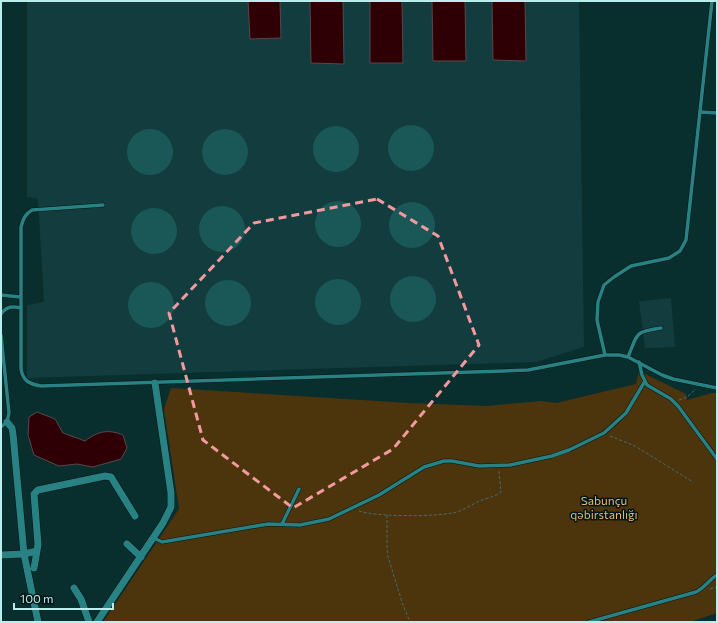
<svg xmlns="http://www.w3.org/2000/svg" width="718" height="623" font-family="Commissioner,sans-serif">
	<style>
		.built { fill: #123c3d }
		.green { fill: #4c340d }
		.water { fill: #2e0006; stroke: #58474b }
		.building { fill: #1a5858 }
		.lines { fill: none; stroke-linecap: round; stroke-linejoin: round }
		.service-casing { stroke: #051314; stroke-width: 4.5 }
		.minor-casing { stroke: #051314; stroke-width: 8 }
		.path { stroke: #456e6e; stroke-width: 1; stroke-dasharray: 3 2; stroke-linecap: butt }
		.service { stroke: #288182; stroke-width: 3.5 }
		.minor { stroke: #288182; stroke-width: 7 }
		.marked { fill: none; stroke: #f49a9f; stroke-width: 3; stroke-dasharray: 8 5; stroke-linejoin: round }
		.labels { text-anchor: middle; stroke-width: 3; stroke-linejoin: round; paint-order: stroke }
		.park-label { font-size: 12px; fill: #edba6d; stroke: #001515 }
	</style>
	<rect width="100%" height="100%" fill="#092e2e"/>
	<path class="built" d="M 27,1 L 579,1 L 584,347 L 536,362 L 27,378 L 27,305 L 44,302 L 38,199 L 27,197 Z
		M 671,298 L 675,347 L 645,348 L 639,301 Z"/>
	<path class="green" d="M 639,371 L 686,394 L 687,400 L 712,393 L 717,393 L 717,613 L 690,622 L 103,622 L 179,509 L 164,409 L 171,388 L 409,403 L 487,406 L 541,401 L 556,403 L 636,384 Z"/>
	<path class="water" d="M 248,1 L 280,1 L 281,38 L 250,39 Z
		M 310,1 L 343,1 L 344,64 L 311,63 Z
		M 370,1 L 402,1 L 403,63 L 370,63 Z
		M 432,1 L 465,1 L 466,61 L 433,61 Z
		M 492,1 L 525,1 L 526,61 L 493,60 Z
		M 37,412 L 55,419 L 63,433 L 85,441 C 98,431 108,429 123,435 L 127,448 L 121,459 L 93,467 L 77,464 L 59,466 L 34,455 L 28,435 L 29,417 Z"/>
	<path class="building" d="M388 148a23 23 0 1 1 46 0a23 23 0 1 1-46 0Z
		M313 149a23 23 0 1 1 46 0a23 23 0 1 1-46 0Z
		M127 152a23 23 0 1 1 46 0a23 23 0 1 1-46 0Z
		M202 152a23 23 0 1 1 46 0a23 23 0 1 1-46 0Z
		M315 224a23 23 0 1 1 46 0a23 23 0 1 1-46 0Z
		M389 225a23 23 0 1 1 46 0a23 23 0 1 1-46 0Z
		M199 229a23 23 0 1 1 46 0a23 23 0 1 1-46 0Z
		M131 231a23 23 0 1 1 46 0a23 23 0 1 1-46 0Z
		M390 299a23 23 0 1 1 46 0a23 23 0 1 1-46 0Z
		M315 302a23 23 0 1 1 46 0a23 23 0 1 1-46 0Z
		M205 303a23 23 0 1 1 46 0a23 23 0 1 1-46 0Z
		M128 305a23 23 0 1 1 46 0a23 23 0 1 1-46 0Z"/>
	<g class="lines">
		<g class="service-casing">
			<path id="service" d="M 700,112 L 717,113
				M 103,205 L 32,210 C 25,214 23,219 21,227 L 21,369 C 23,381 29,384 41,386 L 504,371 L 528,370 L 605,355 L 619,355 L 628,357 L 662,375 L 673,379 L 717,388
				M 1,295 L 20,297
				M 1,314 C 7,306 12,306 21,308
				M 1,335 L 9,413 L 7,422 L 1,427
				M 605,355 L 597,320 L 598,302 L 604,285 L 614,277 L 631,266 L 669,258 L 680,251 L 686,240 L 712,1
				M 628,357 C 638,333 634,332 661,328
				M 639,362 L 642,375 L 647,385 L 671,399 L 678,406 L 717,459
				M 282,524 L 299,489
				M 154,538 L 162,542 L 268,524 L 300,525 L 329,519 L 379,495 L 424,467 L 444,461 L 452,461 L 479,466 L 510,465 L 552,456 L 569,450 L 604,433 L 626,413 L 645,381
				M 589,622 L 696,592 C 704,588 709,580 717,575"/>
		</g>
		<g class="minor-casing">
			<path id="minor" d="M 7,422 L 12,428 L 13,434 L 24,554 L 38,622
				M 127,544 L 141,557
				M 1,555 L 24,554 L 37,551 L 38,544 L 34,494 L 38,490 L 105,476 L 111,477 L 135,516
				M 34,568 L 37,551
				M 74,588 L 81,599 L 89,622
				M 97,622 L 163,523 L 171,507 L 171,493 L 155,383"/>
		</g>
		<path class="path" d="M 679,400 L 687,397 L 696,389
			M 610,436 L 635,446 L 693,482
			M 359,511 C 376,517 439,517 457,512 C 466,509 475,502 485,499 C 491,497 496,496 501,492 L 499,471
			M 387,515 L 387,548 L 388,557 L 403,605 L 410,622
			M 710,589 L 717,587"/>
		<use href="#service" class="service"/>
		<use href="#minor" class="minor"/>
	</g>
	<path class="marked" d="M 377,199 L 438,236 L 479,345 L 393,449 L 293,508 L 203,440 L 169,313 L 254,223 Z"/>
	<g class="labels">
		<g class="park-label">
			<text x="604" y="505">Sabunçu<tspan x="604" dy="14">qəbirstanlığı</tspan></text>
		</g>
	</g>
	<rect width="718" height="623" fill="none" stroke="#bbeded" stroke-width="4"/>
	<path d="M14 603v6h99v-6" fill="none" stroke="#bbeded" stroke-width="2"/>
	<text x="20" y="603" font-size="12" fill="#bbeded" stroke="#001515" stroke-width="3" paint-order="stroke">100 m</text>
</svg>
